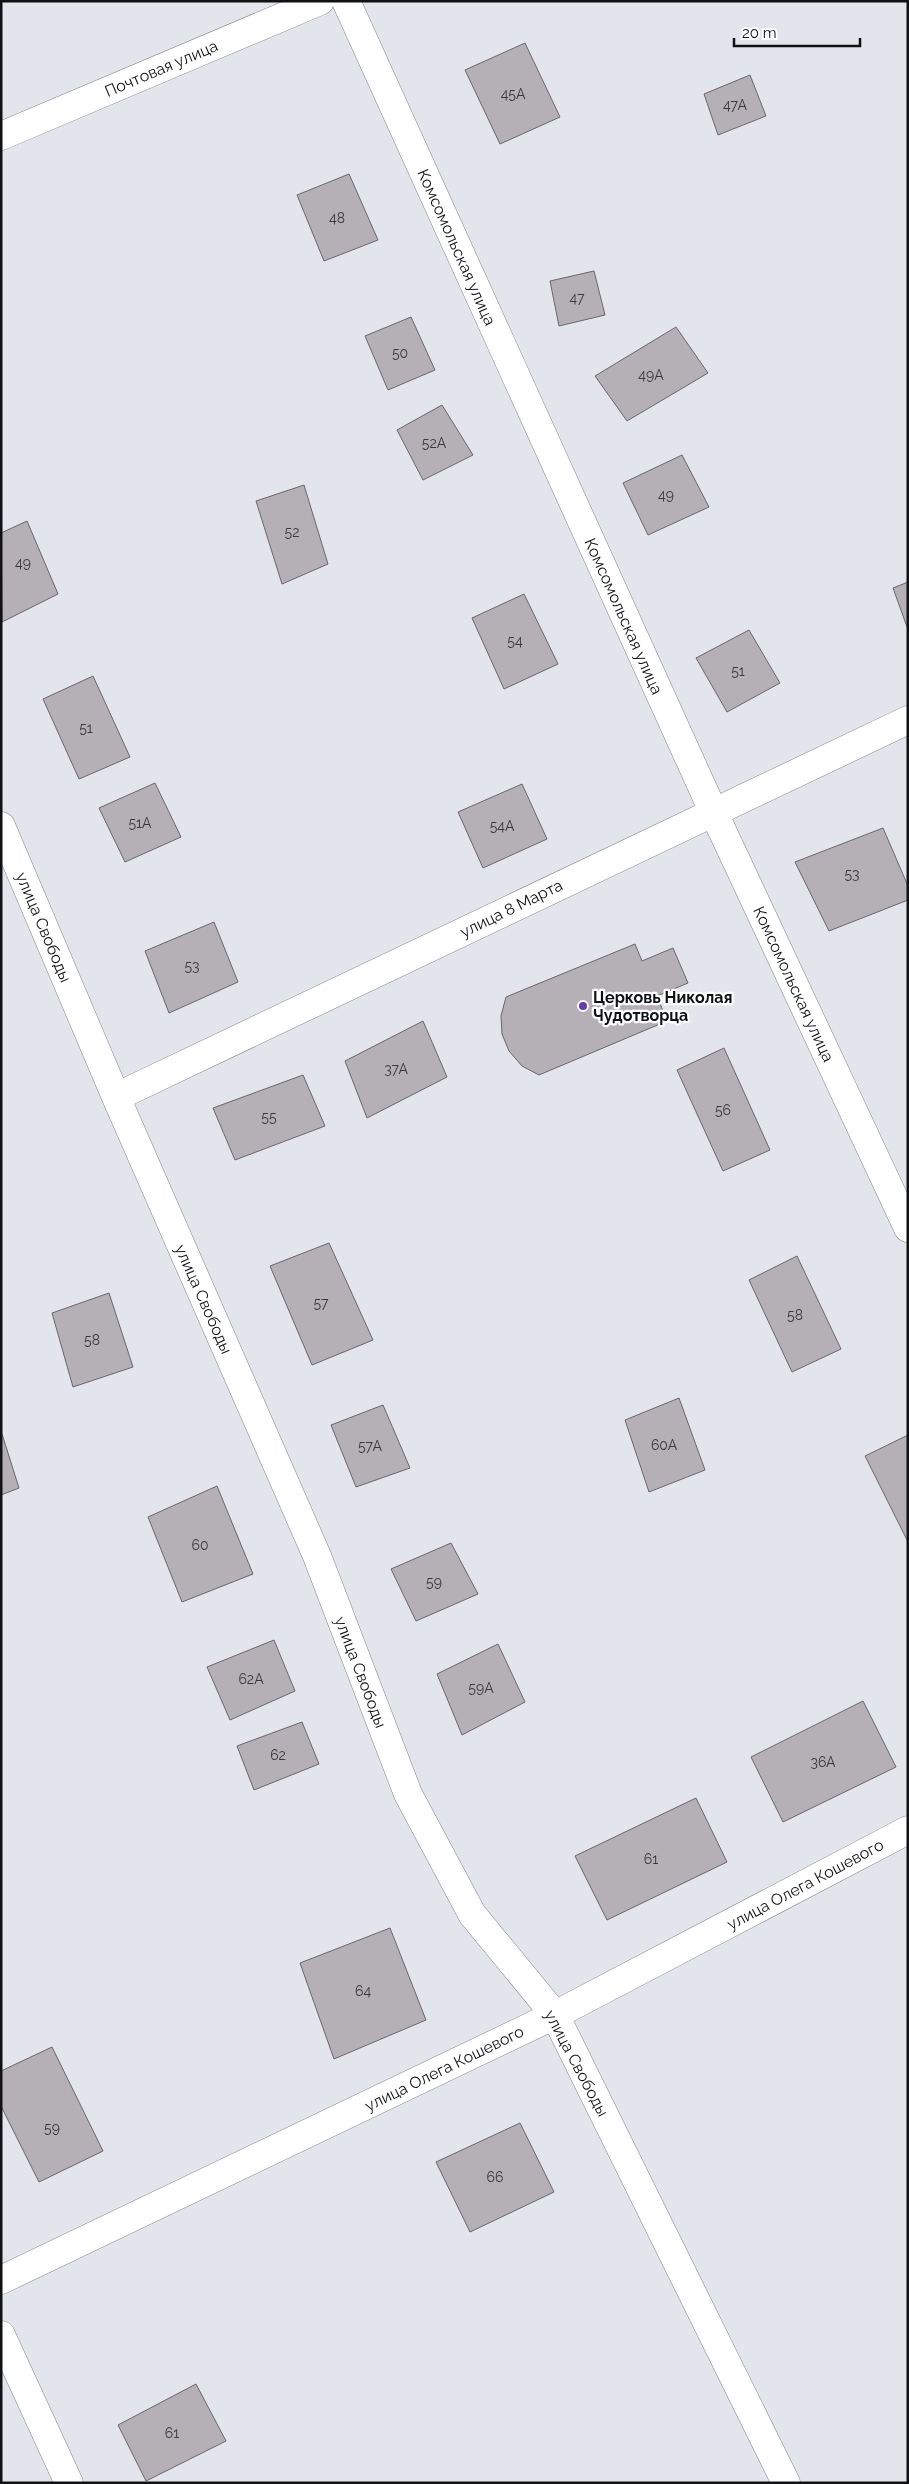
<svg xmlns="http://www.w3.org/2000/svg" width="909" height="2484" font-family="Raleway,sans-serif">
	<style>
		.building { fill: #b5b0b5; stroke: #6a656a }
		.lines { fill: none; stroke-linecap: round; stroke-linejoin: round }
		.minor-casing { stroke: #808489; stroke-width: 29 }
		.minor { stroke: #fff; stroke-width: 28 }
		.poi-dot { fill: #663ab2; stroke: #fff; stroke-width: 2 }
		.labels { text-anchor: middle; stroke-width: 4.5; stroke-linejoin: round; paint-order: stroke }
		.number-label { font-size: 14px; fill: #38393c }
		.street-label { font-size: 16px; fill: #0f1113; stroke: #fff }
		.poi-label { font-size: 16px; font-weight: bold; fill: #0f1113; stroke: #fff; text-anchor: start }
	</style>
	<rect width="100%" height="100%" fill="#e2e6ec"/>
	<path class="building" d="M 525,43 L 560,117 L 500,144 L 465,70 Z
		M 750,75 L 766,116 L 718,135 L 704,94 Z
		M 349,174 L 378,240 L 324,261 L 297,195 Z
		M 594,271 L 605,315 L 559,326 L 550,281 Z
		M 411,317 L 435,370 L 388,390 L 365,336 Z
		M 676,327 L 708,373 L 627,421 L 595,376 Z
		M 442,405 L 473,455 L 423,480 L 397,430 Z
		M 682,455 L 709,507 L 648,535 L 623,483 Z
		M 304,485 L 328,564 L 282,584 L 256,501 Z
		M 27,521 L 58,594 L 2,622 L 1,533 Z
		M 908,582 L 908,627 L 907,627 L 893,588 Z
		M 524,594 L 558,664 L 504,689 L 472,618 Z
		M 749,630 L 780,683 L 727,712 L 696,658 Z
		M 93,676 L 130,757 L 79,779 L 43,699 Z
		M 155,783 L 181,837 L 125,862 L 99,808 Z
		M 522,784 L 547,839 L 483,868 L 458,812 Z
		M 883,828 L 908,886 L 908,900 L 829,931 L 795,862 Z
		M 214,922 L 238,982 L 169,1013 L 145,951 Z
		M 635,944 L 642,961 L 673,948 L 688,983 L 657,996 L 667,1021 L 539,1075 L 522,1066 L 509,1051 L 502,1034 L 501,1016 L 506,997 Z
		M 423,1021 L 447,1077 L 367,1118 L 345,1061 Z
		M 724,1048 L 770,1150 L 723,1171 L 677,1070 Z
		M 303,1075 L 325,1126 L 235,1160 L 213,1108 Z
		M 329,1243 L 373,1340 L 312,1365 L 270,1266 Z
		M 797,1256 L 841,1349 L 792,1372 L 749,1280 Z
		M 109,1293 L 133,1367 L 73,1387 L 52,1313 Z
		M 679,1398 L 705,1470 L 649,1492 L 625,1420 Z
		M 383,1405 L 410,1468 L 356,1487 L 331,1425 Z
		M 2,1434 L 19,1488 L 1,1495 L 1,1434 Z
		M 908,1435 L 908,1540 L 907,1540 L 865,1456 Z
		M 217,1486 L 253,1574 L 182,1602 L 148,1517 Z
		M 451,1543 L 478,1594 L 416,1621 L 391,1569 Z
		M 274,1640 L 295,1691 L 230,1720 L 207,1667 Z
		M 498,1644 L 525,1702 L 462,1735 L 437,1674 Z
		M 863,1701 L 896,1767 L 783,1822 L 751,1757 Z
		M 302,1722 L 319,1764 L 254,1790 L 237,1746 Z
		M 696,1798 L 727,1862 L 607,1920 L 575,1856 Z
		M 390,1928 L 426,2020 L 334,2059 L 300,1963 Z
		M 52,2047 L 103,2151 L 39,2182 L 1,2106 L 1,2071 Z
		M 520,2123 L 554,2192 L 470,2232 L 436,2162 Z
		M 196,2384 L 226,2441 L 146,2481 L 118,2425 Z"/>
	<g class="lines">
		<g class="minor-casing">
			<path id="minor" d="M 346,1 L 713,811 L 908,1228
				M 1,136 L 320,1
				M 1,826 L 116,1097 L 317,1556 L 408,1794 L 472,1914 L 555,2015 L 786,2483
				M 116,1097 L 908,720
				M 1,2280 L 555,2015 L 908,1830
				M 1,2335 L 69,2483"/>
		</g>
		<use href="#minor" class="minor"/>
	</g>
	<circle class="poi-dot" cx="583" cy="1006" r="5"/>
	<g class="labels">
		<g class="number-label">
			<text x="513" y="99">45А</text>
			<text x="735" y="110">47А</text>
			<text x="337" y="223">48</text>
			<text x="577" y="303">47</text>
			<text x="400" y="358">50</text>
			<text x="651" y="380">49А</text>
			<text x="434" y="448">52А</text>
			<text x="666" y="500">49</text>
			<text x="292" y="537">52</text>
			<text x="23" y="568">49</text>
			<text x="515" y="646">54</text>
			<text x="738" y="676">51</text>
			<text x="86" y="733">51</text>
			<text x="140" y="828">51А</text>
			<text x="502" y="831">54А</text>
			<text x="852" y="879">53</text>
			<text x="192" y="971">53</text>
			<text x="396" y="1074">37А</text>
			<text x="723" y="1115">56</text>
			<text x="269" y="1122">55</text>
			<text x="321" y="1308">57</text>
			<text x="795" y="1320">58</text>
			<text x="92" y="1345">58</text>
			<text x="664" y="1450">60А</text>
			<text x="370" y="1451">57А</text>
			<text x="200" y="1550">60</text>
			<text x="434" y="1587">59</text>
			<text x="251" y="1684">62А</text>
			<text x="481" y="1693">59А</text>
			<text x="278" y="1760">62</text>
			<text x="823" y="1767">36А</text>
			<text x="651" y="1864">61</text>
			<text x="363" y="1996">64</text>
			<text x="52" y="2133">59</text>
			<text x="495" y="2182">66</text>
			<text x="172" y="2438">61</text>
		</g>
		<g class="street-label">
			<text transform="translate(161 68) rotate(-23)" y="6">Почтовая улица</text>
			<text transform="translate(457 247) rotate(66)" y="6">Комсомольская улица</text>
			<text transform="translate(624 616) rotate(66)" y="6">Комсомольская улица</text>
			<text transform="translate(511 908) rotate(-26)" y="6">улица 8 Марта</text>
			<text transform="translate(44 927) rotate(67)" y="6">улица Свободы</text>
			<text transform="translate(794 984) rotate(65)" y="6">Комсомольская улица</text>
			<text transform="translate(204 1299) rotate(66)" y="6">улица Свободы</text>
			<text transform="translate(361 1672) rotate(69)" y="6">улица Свободы</text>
			<text transform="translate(805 1884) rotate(-28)" y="6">улица Олега Кошевого</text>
			<text transform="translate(577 2063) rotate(62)" y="6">улица Свободы</text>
			<text transform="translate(444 2068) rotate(-26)" y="6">улица Олега Кошевого</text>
		</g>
		<g class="poi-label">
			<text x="593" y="1003">Церковь Николая<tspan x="593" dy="18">Чудотворца</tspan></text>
		</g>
	</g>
	<rect width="909" height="2484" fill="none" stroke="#0f1113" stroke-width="5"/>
	<path d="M734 38v8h126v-8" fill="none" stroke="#0f1113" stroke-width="2.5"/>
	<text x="742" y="38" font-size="15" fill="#0f1113" stroke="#ffffff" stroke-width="4" paint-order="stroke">20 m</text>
</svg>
